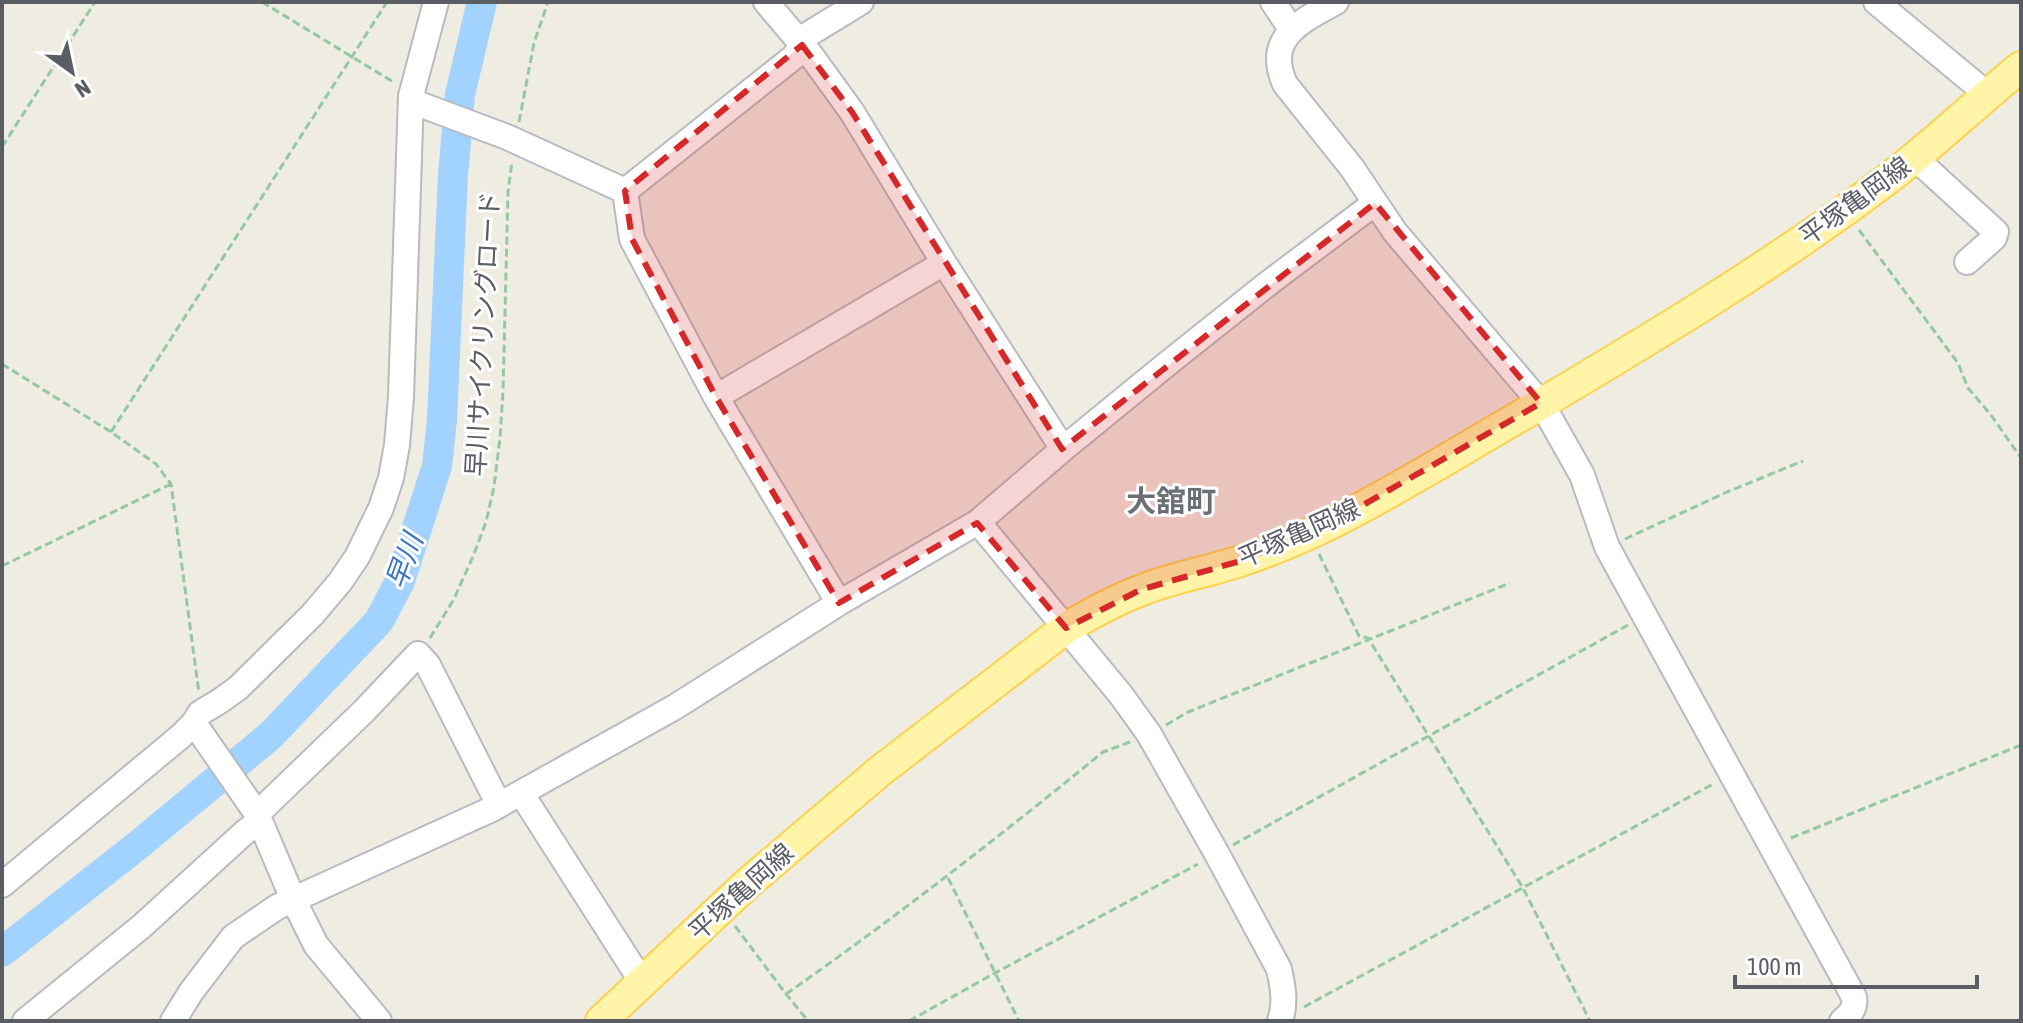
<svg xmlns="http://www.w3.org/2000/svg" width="2023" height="1023" font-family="'Asap Condensed','Noto Sans JP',sans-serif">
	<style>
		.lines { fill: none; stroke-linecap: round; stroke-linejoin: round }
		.river { stroke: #a2d2ff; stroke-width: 30 }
		.minor-casing { stroke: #b7bac0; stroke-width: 28 }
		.major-casing { stroke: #fbd24e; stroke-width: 34 }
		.path { stroke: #94c7a5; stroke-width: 3; stroke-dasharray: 8 4; stroke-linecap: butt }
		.minor { stroke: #fff; stroke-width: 24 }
		.major { stroke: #fff4a7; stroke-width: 30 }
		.marked { fill: #d62828; fill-opacity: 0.2; stroke: #d62828; stroke-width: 6; stroke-dasharray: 16 10; stroke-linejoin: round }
		.labels { text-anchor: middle; stroke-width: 6; stroke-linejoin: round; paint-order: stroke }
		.street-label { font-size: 26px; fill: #5a5e64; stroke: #fff }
		.water-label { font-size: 28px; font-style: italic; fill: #3976c2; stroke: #fff }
		.quarter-label { font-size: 30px; font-weight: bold; fill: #6b7076; stroke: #fff }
	</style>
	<rect width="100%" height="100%" fill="#efece2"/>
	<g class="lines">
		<path class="river" d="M 2,952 L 137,846 L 271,735 L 379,621 L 400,581 L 437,466 L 442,420 L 453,175 L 460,94 L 482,2"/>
		<g class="minor-casing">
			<path id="minor" d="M 766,2 L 810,54 L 852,112 L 944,263 L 1063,449
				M 1273,2 L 1287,23 L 1293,27
				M 1336,2 C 1302,21 1264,37 1285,84 L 1352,168 L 1395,232 L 1543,406 L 1582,475 L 1607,547 L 1854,997 C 1856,1008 1850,1015 1842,1021
				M 1876,2 L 1987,94
				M 419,104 L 507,137 L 625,191
				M 1915,158 L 1996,232 L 1994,238 L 1967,262
				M 716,397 L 944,263
				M 978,522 L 1121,695 L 1149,734 L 1217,854 L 1279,969 C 1283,987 1286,1003 1280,1021
				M 839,603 L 716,397 L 632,239 L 625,191 L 795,56 L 807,35 L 861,2
				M 194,723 L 257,814 L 293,899 L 316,945 L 379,1021
				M 521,793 L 642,982
				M 257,814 L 364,711 L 418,654 L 428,665 L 499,805
				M 2,885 L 181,736 L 194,723 L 200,713 L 220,701 L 238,688 L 312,615 L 340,582 L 357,557 L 381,508 L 391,478 L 397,445 L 401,397 L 411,96 L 436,2
				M 25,1021 L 142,926 L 245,832 L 259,822
				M 173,1021 L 191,992 L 233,937 L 277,907 L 492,809 L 675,707 L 839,603 L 978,522 L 1063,449 L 1167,364 L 1270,282 L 1375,203"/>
		</g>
		<g class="major-casing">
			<path id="major" d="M 601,1021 L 747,884 L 880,771 L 1066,628 C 1090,614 1115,600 1142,590 C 1174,577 1208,572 1240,561 C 1271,551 1301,538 1330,524 C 1402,488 1471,444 1541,404 C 1655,336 1770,267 1877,187 C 1928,150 1972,106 2021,67"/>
		</g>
		<path class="path" d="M 262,2 L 395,83
			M 519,122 L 534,43 L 548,2
			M 2,147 L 95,2
			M 1859,230 L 1958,363 L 1968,388 L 1991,415 L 2021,458
			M 2,364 L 111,432 L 156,464 L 171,484 L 199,693
			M 111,432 L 387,2
			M 1625,539 L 1727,492 L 1803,461
			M 1319,554 L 1359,636 L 1368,638 L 1523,888 L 1590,1021
			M 2,566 L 171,484
			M 430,638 L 454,599 L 474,554 L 486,522 L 494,487 L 500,438 L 503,392 L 508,192 L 512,161
			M 1166,725 L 1188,712 L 1510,583
			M 1791,838 L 2021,745
			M 1233,845 L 1628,625
			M 948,878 L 1019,1021
			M 735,926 L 786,994 L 808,1021
			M 786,994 C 895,918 1000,836 1103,752 L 1130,742
			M 1304,1007 L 1715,783
			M 909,1021 L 995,973 L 1198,864"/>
		<use href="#minor" class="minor"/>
		<use href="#major" class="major"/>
	</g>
	<path class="marked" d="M 802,45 L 852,112 L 1062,449 L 1375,203 L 1541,403 L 1330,524 L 1240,561 L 1140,590 L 1066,628 L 977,523 L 839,603 L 716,397 L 632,239 L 625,191 Z"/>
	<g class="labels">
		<g class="street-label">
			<text transform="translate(1855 201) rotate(-36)" y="9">平塚亀岡線</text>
			<text transform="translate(483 334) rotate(-87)" y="9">早川サイクリングロード</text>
			<text transform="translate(1299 533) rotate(-24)" y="9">平塚亀岡線</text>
			<text transform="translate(741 892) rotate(-42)" y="9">平塚亀岡線</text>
		</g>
		<g class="water-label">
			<text transform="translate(404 561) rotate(-70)" y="10">早川</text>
		</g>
		<g class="quarter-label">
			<text x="1171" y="512">大舘町</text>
		</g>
	</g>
	<rect width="2023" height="1023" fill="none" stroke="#5a5e64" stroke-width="8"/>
	<g transform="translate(72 72) rotate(147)" stroke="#ffffff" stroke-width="6" paint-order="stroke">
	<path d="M0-6L14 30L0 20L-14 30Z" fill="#5a5e64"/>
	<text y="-12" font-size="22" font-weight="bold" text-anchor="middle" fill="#5a5e64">N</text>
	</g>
	<path d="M1735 975v12h242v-12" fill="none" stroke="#5a5e64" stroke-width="4"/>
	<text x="1747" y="975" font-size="24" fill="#5a5e64" stroke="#ffffff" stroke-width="6" paint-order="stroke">100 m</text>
</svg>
